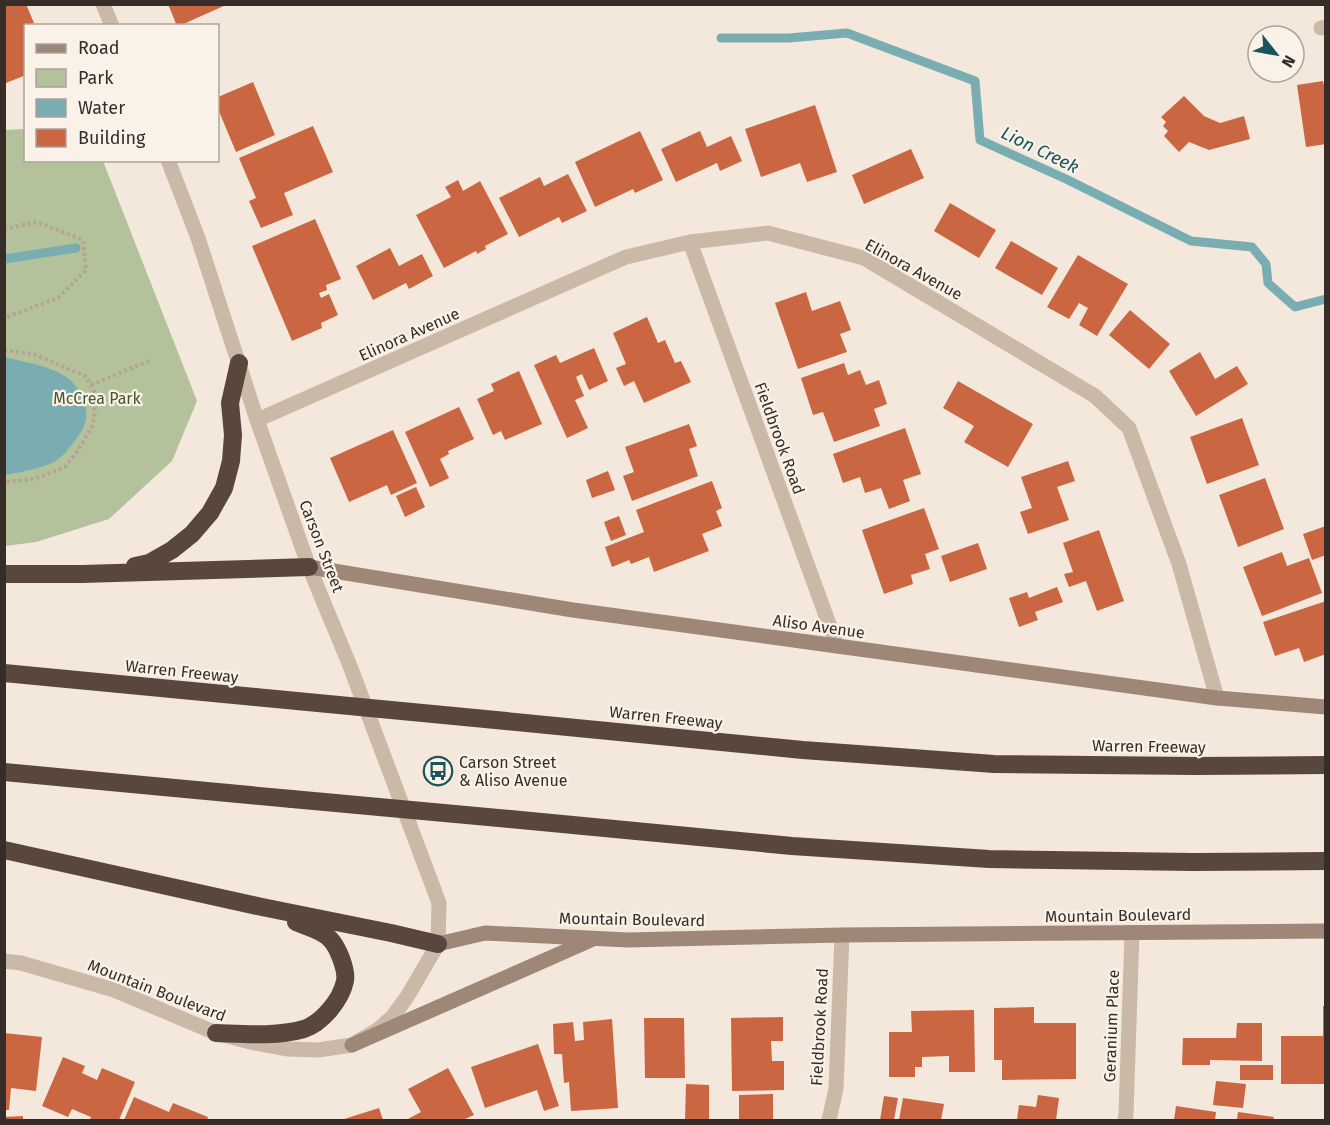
<svg xmlns="http://www.w3.org/2000/svg" width="1330" height="1125" font-family="'Fira Sans',sans-serif">
	<style>
		.green { fill: #b4c29b }
		.water { fill: #79adb1 }
		.lines { fill: none; stroke-linecap: round; stroke-linejoin: round }
		.stream { stroke: #79adb1; stroke-width: 9 }
		.building { fill: #ca6742 }
		.path { stroke: #b7a391; stroke-width: 4; stroke-dasharray: 3 3; stroke-linecap: butt }
		.minor { stroke: #cbb9a7; stroke-width: 15 }
		.tertiary { stroke: #cbb9a7; stroke-width: 15 }
		.secondary { stroke: #9f8778; stroke-width: 15 }
		.motorway { stroke: #59473e; stroke-width: 18 }
		.motorway-bridge { stroke: #59473e; stroke-width: 18 }
		.labels { text-anchor: middle; stroke-width: 4.5; stroke-linejoin: round; paint-order: stroke }
		.street-label { font-size: 16px; fill: #372d28; stroke: #faf2e8 }
		.park-label { font-size: 16px; fill: #45572b; stroke: #faf2e8 }
		.poi-label { font-size: 16px; fill: #372d28; stroke: #faf2e8; text-anchor: start }
		.water-label { font-size: 18px; font-style: italic; fill: #1c545b; stroke: #faf2e8 }
	</style>
	<rect width="100%" height="100%" fill="#f3e8db"/>
	<path class="green" d="M 25,129 L 26,160 L 103,161 L 197,401 L 172,461 L 109,519 L 36,542 L 5,546 L 4,130 Z"/>
	<path class="water" d="M 5,357 C 26,363 52,365 70,380 C 82,391 91,411 84,426 C 82,432 77,437 74,442 C 69,449 61,458 54,462 C 39,469 21,472 5,475 Z"/>
	<g class="lines">
		<path class="stream" d="M 721,38 L 789,38 L 847,33 L 975,81 L 980,140 L 1066,179 L 1191,241 L 1252,247 L 1266,264 L 1268,283 L 1295,307 L 1326,299
			M 4,259 L 76,248"/>
	</g>
	<path class="building" d="M 4,4 L 26,4 L 34,23 L 26,26 L 26,75 L 6,83 L 4,80 Z
		M 168,4 L 228,4 L 179,26 L 177,26 Z
		M 1323,81 L 1326,95 L 1326,144 L 1306,147 L 1297,85 Z
		M 253,82 L 275,135 L 236,152 L 218,109 L 218,97 Z
		M 1184,96 L 1204,116 L 1220,123 L 1244,116 L 1250,139 L 1209,150 L 1189,142 L 1179,152 L 1164,136 L 1168,131 L 1163,126 L 1166,122 L 1161,117 Z
		M 815,105 L 837,172 L 807,182 L 800,163 L 761,177 L 745,129 Z
		M 313,126 L 333,172 L 284,193 L 293,215 L 261,228 L 249,201 L 256,198 L 239,158 Z
		M 640,131 L 663,180 L 635,193 L 633,189 L 595,207 L 575,162 Z
		M 700,131 L 707,147 L 731,136 L 742,161 L 720,171 L 717,163 L 676,182 L 661,149 Z
		M 911,149 L 924,178 L 864,204 L 852,175 Z
		M 568,174 L 587,211 L 562,223 L 559,217 L 519,237 L 499,198 L 540,177 L 544,186 Z
		M 458,180 L 463,191 L 480,181 L 508,234 L 485,246 L 486,249 L 477,254 L 476,251 L 444,268 L 416,215 L 451,197 L 445,187 Z
		M 950,203 L 996,230 L 979,258 L 934,231 Z
		M 315,219 L 341,279 L 326,285 L 327,290 L 319,293 L 321,298 L 329,294 L 338,315 L 321,323 L 322,328 L 292,341 L 252,246 Z
		M 1011,241 L 1058,268 L 1042,295 L 995,268 Z
		M 390,248 L 399,266 L 422,254 L 433,276 L 409,289 L 406,283 L 373,300 L 356,266 Z
		M 1078,255 L 1128,284 L 1097,336 L 1079,325 L 1088,308 L 1079,303 L 1069,319 L 1047,307 Z
		M 806,292 L 812,311 L 840,301 L 851,330 L 840,334 L 847,352 L 798,369 L 775,303 Z
		M 1130,310 L 1170,344 L 1149,369 L 1109,335 Z
		M 647,317 L 658,343 L 665,340 L 675,363 L 681,361 L 691,382 L 644,403 L 634,381 L 624,386 L 616,368 L 626,364 L 613,333 Z
		M 594,348 L 608,381 L 589,390 L 582,374 L 576,377 L 584,396 L 575,400 L 588,428 L 567,438 L 534,365 L 556,355 L 560,363 Z
		M 1200,352 L 1215,379 L 1237,366 L 1248,384 L 1196,416 L 1169,371 Z
		M 844,363 L 848,375 L 860,370 L 866,385 L 879,380 L 887,404 L 874,409 L 880,426 L 834,442 L 823,412 L 813,415 L 801,378 Z
		M 519,371 L 542,424 L 505,440 L 501,431 L 493,435 L 477,399 L 494,391 L 491,384 Z
		M 958,381 L 1033,424 L 1008,467 L 964,442 L 974,426 L 943,408 Z
		M 459,407 L 474,439 L 448,451 L 449,454 L 440,459 L 449,478 L 430,487 L 405,432 Z
		M 1242,418 L 1259,465 L 1207,484 L 1190,437 Z
		M 689,424 L 697,446 L 689,449 L 698,476 L 632,501 L 623,476 L 634,472 L 625,447 Z
		M 905,428 L 921,474 L 903,480 L 910,501 L 889,509 L 881,488 L 865,493 L 860,477 L 843,483 L 833,454 Z
		M 393,430 L 417,483 L 391,495 L 387,485 L 349,502 L 330,458 Z
		M 1068,461 L 1075,481 L 1057,487 L 1069,520 L 1028,534 L 1020,512 L 1032,508 L 1021,477 Z
		M 608,471 L 615,490 L 592,498 L 586,480 Z
		M 1265,478 L 1284,529 L 1238,547 L 1219,495 Z
		M 712,481 L 722,508 L 716,511 L 722,526 L 702,534 L 709,551 L 654,572 L 649,557 L 631,564 L 629,560 L 612,567 L 605,547 L 644,532 L 636,510 Z
		M 416,487 L 425,507 L 405,517 L 396,496 Z
		M 924,508 L 939,549 L 925,554 L 930,569 L 911,575 L 913,584 L 884,594 L 862,530 Z
		M 619,516 L 626,535 L 611,541 L 604,522 Z
		M 1326,526 L 1326,555 L 1312,560 L 1303,534 Z
		M 1099,530 L 1124,601 L 1097,611 L 1086,581 L 1069,587 L 1064,574 L 1073,572 L 1063,543 Z
		M 978,543 L 987,569 L 950,582 L 941,556 Z
		M 1282,552 L 1287,566 L 1309,558 L 1322,593 L 1262,616 L 1243,567 Z
		M 1057,587 L 1063,602 L 1035,612 L 1038,620 L 1019,627 L 1009,598 L 1027,592 L 1029,598 Z
		M 1326,601 L 1326,654 L 1304,662 L 1299,648 L 1275,656 L 1263,622 Z
		M 1323,1006 L 1326,1006 L 1326,1084 L 1281,1084 L 1281,1036 L 1323,1036 Z
		M 1034,1007 L 1034,1023 L 1076,1023 L 1076,1079 L 1002,1080 L 1002,1060 L 994,1060 L 994,1008 Z
		M 974,1010 L 975,1072 L 949,1072 L 949,1056 L 922,1057 L 922,1067 L 915,1067 L 915,1077 L 889,1077 L 889,1032 L 912,1032 L 911,1011 Z
		M 783,1017 L 783,1041 L 771,1041 L 772,1061 L 784,1061 L 784,1090 L 732,1091 L 731,1018 Z
		M 644,1018 L 684,1018 L 685,1078 L 645,1078 Z
		M 612,1019 L 618,1108 L 571,1111 L 569,1082 L 564,1083 L 562,1054 L 554,1054 L 553,1024 L 573,1022 L 575,1041 L 584,1040 L 583,1022 Z
		M 1237,1023 L 1262,1023 L 1262,1061 L 1210,1060 L 1210,1065 L 1182,1065 L 1183,1038 L 1236,1038 Z
		M 4,1033 L 42,1037 L 36,1091 L 11,1088 L 9,1110 L 4,1110 Z
		M 538,1044 L 559,1106 L 544,1111 L 537,1090 L 485,1108 L 471,1067 Z
		M 63,1057 L 85,1066 L 82,1073 L 97,1080 L 102,1068 L 135,1082 L 119,1120 L 90,1120 L 91,1117 L 72,1109 L 68,1117 L 42,1106 Z
		M 1240,1065 L 1273,1065 L 1273,1080 L 1240,1080 Z
		M 448,1068 L 474,1115 L 463,1120 L 406,1120 L 421,1112 L 408,1089 Z
		M 1216,1081 L 1246,1084 L 1243,1108 L 1213,1105 Z
		M 686,1084 L 709,1085 L 709,1120 L 685,1120 Z
		M 773,1094 L 773,1120 L 739,1120 L 739,1095 Z
		M 1038,1095 L 1059,1098 L 1056,1120 L 1017,1120 L 1019,1105 L 1036,1107 Z
		M 884,1096 L 898,1098 L 894,1120 L 880,1120 Z
		M 134,1097 L 169,1112 L 173,1103 L 208,1117 L 207,1120 L 124,1120 Z
		M 903,1098 L 944,1104 L 941,1120 L 899,1120 Z
		M 1176,1106 L 1216,1112 L 1215,1120 L 1174,1120 Z
		M 379,1108 L 383,1120 L 341,1120 Z
		M 1238,1112 L 1274,1117 L 1273,1120 L 1237,1120 Z
		M 23,1116 L 23,1120 L 4,1120 L 4,1117 Z"/>
	<g class="lines">
		<path class="path" d="M 4,229 L 37,222 L 83,240 L 86,270 L 58,298 L 4,318
			M 4,350 L 36,355 L 85,376 L 91,385 L 96,397 L 93,425 L 77,452 L 65,467 L 34,479 L 4,482
			M 91,385 L 151,360"/>
		<path class="minor" d="M 1321,28 L 1326,27
			M 690,242 L 837,646
			M 257,420 L 626,257 L 690,242 L 768,233 L 864,258 L 1095,396 L 1129,428 L 1179,564 L 1217,698
			M 829,1120 L 836,1089 L 842,935
			M 1125,1120 L 1126,1114 L 1132,933"/>
		<path class="tertiary" d="M 103,4 L 112,26
			M 4,961 L 21,963 L 114,990 L 216,1033 L 254,1043 L 288,1049 L 318,1050 L 352,1045 L 379,1029 L 393,1016 L 407,997 L 438,944 L 439,903 L 350,666 L 309,567 L 257,420 L 198,238 L 168,160"/>
		<path class="secondary" d="M 309,567 L 573,610 L 837,646 L 1217,698 L 1326,707
			M 438,944 L 485,933 L 628,940 L 842,935 L 1326,931
			M 352,1045 L 591,940"/>
		<path class="motorway" d="M 135,566 L 149,563 L 172,550 L 192,534 L 210,513 L 224,488 L 231,461 L 233,435 L 230,403 L 239,363
			M 4,574 L 82,574 L 309,567
			M 4,673 L 255,697
			M 475,718 L 803,750 L 994,764 L 1195,766 L 1326,765
			M 4,772 L 292,799
			M 510,819 L 792,846 L 989,859 L 1192,862 L 1326,861
			M 4,850 L 262,907 L 391,933 L 438,944
			M 216,1033 C 244,1034 276,1037 304,1029 C 322,1023 341,1000 345,981 C 347,970 338,947 330,939 C 322,930 307,927 296,922"/>
		<path class="motorway-bridge" d="M 255,697 L 475,718
			M 292,799 L 510,819"/>
	</g>
	<defs>
		<g id="bus-ring" transform="scale(1.5)"><circle r="9.5" fill="#faf2e8" stroke="#1c545b" stroke-width="1.5"/><path d="M-5-6H5V4H4V6H2V4H-2V6H-4V4H-5ZM-3.5-4V0h7V-4ZM-3.5 1.2v1.5H-2V1.2ZM2 1.2v1.5H3.5V1.2Z" fill="#1c545b"/></g>
	</defs>
	<g fill-rule="evenodd">
		<use href="#bus-ring" x="438" y="771"/>
	</g>
	<g class="labels">
		<g class="street-label">
			<text transform="translate(914 269) rotate(29)" y="6">Elinora Avenue</text>
			<text transform="translate(409 334) rotate(-24)" y="6">Elinora Avenue</text>
			<text transform="translate(780 438) rotate(70)" y="6">Fieldbrook Road</text>
			<text transform="translate(322 546) rotate(69)" y="6">Carson Street</text>
			<text transform="translate(819 626) rotate(8)" y="6">Aliso Avenue</text>
			<text transform="translate(182 671) rotate(6)" y="6">Warren Freeway</text>
			<text transform="translate(666 717) rotate(6)" y="6">Warren Freeway</text>
			<text transform="translate(1149 746) rotate(1)" y="6">Warren Freeway</text>
			<text transform="translate(1118 915) rotate(-1)" y="6">Mountain Boulevard</text>
			<text transform="translate(632 919) rotate(1)" y="6">Mountain Boulevard</text>
			<text transform="translate(157 990) rotate(21)" y="6">Mountain Boulevard</text>
			<text transform="translate(1111 1026) rotate(-88)" y="6">Geranium Place</text>
			<text transform="translate(819 1027) rotate(-87)" y="6">Fieldbrook Road</text>
		</g>
		<g class="park-label">
			<text x="97" y="404">McCrea Park</text>
		</g>
		<g class="poi-label">
			<text x="459" y="768">Carson Street<tspan x="459" dy="18">&amp; Aliso Avenue</tspan></text>
		</g>
		<g class="water-label">
			<text transform="translate(1040 150) rotate(26)" y="6">Lion Creek</text>
		</g>
	</g>
	<rect width="1330" height="1125" fill="none" stroke="#372d28" stroke-width="12"/>
	<rect x="24" y="24" width="195" height="138" fill="#faf2e8" stroke="#aca39b" stroke-width="1.5"/>
	<rect x="36" y="44" width="30" height="9" fill="#9f8778" stroke="#aca39b" stroke-width="1.5"/>
	<text x="78" y="54" font-size="18" fill="#372d28">Road</text>
	<rect x="36" y="69" width="30" height="18" fill="#b4c29b" stroke="#aca39b" stroke-width="1.5"/>
	<text x="78" y="84" font-size="18" fill="#372d28">Park</text>
	<rect x="36" y="99" width="30" height="18" fill="#79adb1" stroke="#aca39b" stroke-width="1.5"/>
	<text x="78" y="114" font-size="18" fill="#372d28">Water</text>
	<rect x="36" y="129" width="30" height="18" fill="#ca6742" stroke="#aca39b" stroke-width="1.5"/>
	<text x="78" y="144" font-size="18" fill="#372d28">Building</text>
	<g transform="translate(1276 54) rotate(121)"><circle r="28" fill="#faf2e8" stroke="#aca39b" stroke-width="1.5"/>
	<path d="M0-4.5L10 22L0 15L-10 22Z" fill="#1c545b"/>
	<text y="-9" font-size="16" font-weight="bold" text-anchor="middle" fill="#372d28">N</text>
	</g>
</svg>
